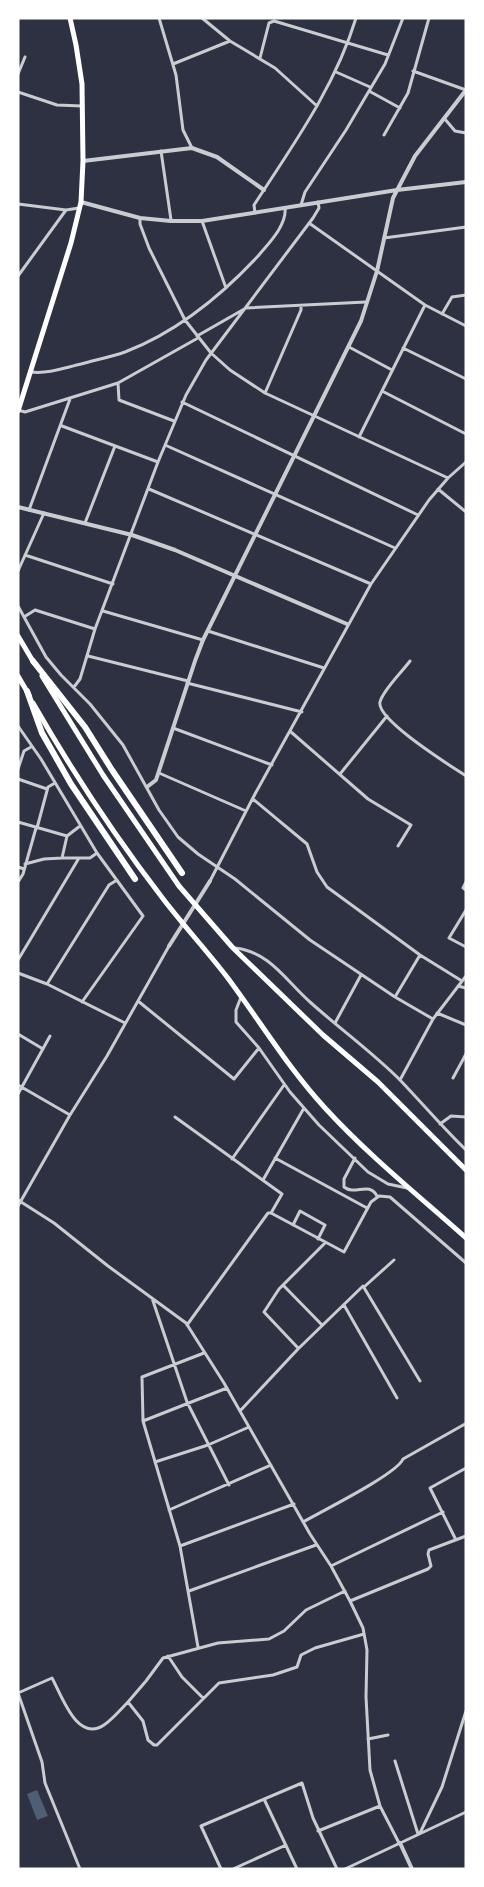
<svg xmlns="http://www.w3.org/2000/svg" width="484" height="1887" font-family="Mulish,sans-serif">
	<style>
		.water { fill: #4f5d75 }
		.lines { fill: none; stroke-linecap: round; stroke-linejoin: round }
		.minor { stroke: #caccd0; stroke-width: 3 }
		.tertiary { stroke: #caccd0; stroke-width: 4 }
		.primary { stroke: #fff; stroke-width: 5 }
		.trunk { stroke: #fff; stroke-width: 5 }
		.motorway { stroke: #fff; stroke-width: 6 }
	</style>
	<rect width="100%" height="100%" fill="#2d3142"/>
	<path class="water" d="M 37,1790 L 48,1816 L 37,1820 L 27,1794 Z"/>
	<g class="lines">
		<path class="minor" d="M 159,18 L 176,75 L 183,130 L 192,148
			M 202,18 L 230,41 L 275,68 L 317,106
			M 260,58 L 269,23 L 274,21 L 388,55
			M 173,64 L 230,41
			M 413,71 L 466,90
			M 336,72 L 370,87
			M 18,74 L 25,57
			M 18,92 L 57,105 L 82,106
			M 400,108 L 369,91 L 385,64 L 403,18
			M 444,118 L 455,131 L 466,133
			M 384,135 L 408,93 L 429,18
			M 161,151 L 171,220
			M 18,204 L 66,210
			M 301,205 L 305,192 L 346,130 L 369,91
			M 255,213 L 254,205 C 293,145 335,87 356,18
			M 140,218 L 140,224 L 149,248 L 185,320 L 211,353 L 230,370 L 265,393 L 448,478
			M 202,221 L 226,288
			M 309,223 L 425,305 L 466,326
			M 384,238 L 466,227
			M 18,276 L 66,210 L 79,208
			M 442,314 L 452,297 L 466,295
			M 197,336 L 246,308 L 366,302
			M 349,347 L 392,370
			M 403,348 L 466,379
			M 31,372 C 48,374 64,368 81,364 C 95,360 111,357 125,352 C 177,332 222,295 259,255 C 269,243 287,225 285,208
			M 118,383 L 119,400 L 174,421
			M 382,391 L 466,434
			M 265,393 L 301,310 L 301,306
			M 182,402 L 418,515
			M 18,410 L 25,412 L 118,383 L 198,338
			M 62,426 L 158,462
			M 359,437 L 425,305
			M 165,445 L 395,548
			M 149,489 L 371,584
			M 438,489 L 466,512
			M 29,510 L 70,399
			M 85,523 L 115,446
			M 25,555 L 113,584
			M 18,571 L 44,513
			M 18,606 L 46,657 L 61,675 L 90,704 L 123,745 L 159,810 L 178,837 L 198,854 L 235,879 L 310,940 L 395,997 L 433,1019
			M 103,611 L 203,640
			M 24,617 L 35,610 L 95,629
			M 208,631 L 324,668
			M 88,656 L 188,681
			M 410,661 C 402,672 383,690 380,702 C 376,720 451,766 466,776
			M 187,683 L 302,712
			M 74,687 L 80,679 L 95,629 L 158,462 L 186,395 L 206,360 L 313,218 L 319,208 L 318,202
			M 18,726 L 41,759 L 97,853 L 143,916 L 82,1002
			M 173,728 L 272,765
			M 291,732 L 368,799 L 411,825 L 398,846
			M 18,769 L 24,751 L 31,747
			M 159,773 L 246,811
			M 340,774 L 387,716
			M 18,779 L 47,789
			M 253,799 L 307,844 L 317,872 L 327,887 L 420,955 L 462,981
			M 18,822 L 67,836
			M 37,828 L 48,787 L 55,783
			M 62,858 L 90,858 L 97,853
			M 25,864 L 44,859 L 62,858 L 67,836 L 80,826
			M 18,867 L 24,869
			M 210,881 L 255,794 L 371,584 L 429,500 L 448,478 L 466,462
			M 18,882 L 23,874 L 36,828
			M 466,882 L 463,888 L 466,890
			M 466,910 L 449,938 L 466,947
			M 235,948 C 270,952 286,981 310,1002 C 340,1029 372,1052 400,1080 C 422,1103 443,1128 466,1150
			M 18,960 L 79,858
			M 18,973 L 47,984 L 125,1023
			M 47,984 L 109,885 L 117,880
			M 458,986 L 466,988
			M 241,997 L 236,1010 L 236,1022 L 259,1048 L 290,1092 L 319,1125 L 368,1172 L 388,1184 L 407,1188
			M 395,997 L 420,955
			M 138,1001 L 234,1079 L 259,1048
			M 437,1013 L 466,1025
			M 335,1023 L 361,975
			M 18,1034 L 43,1049
			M 453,1078 L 466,1054
			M 400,1080 L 433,1019 L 466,976
			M 18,1085 L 70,1115
			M 18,1094 L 50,1036
			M 175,1117 L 282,1194 L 271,1213
			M 440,1124 L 451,1116 L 466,1117
			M 275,1158 L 367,1208
			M 355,1158 L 344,1179 L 344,1187 C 355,1196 369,1181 377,1196
			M 232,1159 L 284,1085
			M 263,1180 L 304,1108
			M 18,1200 L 54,1223 L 108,1266 L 186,1323 L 224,1383 L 310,1534 L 331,1566 L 350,1601 L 363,1628 L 367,1650 L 366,1697 L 370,1770 L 380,1806 L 399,1843
			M 18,1206 L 70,1115 L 107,1056 L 169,946
			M 293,1225 L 300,1211 L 325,1225 L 318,1239
			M 283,1285 L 322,1325
			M 364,1287 L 394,1260
			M 152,1298 L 187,1402 L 229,1485
			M 344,1305 L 397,1398
			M 187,1325 L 268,1213 L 271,1213 L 344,1252 L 371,1202 L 379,1196 L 390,1197 L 466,1263
			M 298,1348 L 264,1312 L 279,1289 L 325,1243
			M 240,1411 L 298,1349 L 363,1286 L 420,1381
			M 143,1421 L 227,1388
			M 155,1462 L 208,1445 L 249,1427
			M 169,1510 L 271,1465
			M 303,1522 C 322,1511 397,1474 403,1459 L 465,1424
			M 456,1540 L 430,1488 L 466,1468
			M 180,1546 L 294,1504
			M 331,1566 L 443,1512
			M 189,1591 L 316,1545
			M 350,1601 L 428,1569 L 431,1566 L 428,1554 L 429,1550 L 466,1536
			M 198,1647 L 180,1546 L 143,1421 L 142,1377 L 204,1353
			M 168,1656 L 182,1677 L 203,1698
			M 18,1693 L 52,1678 C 62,1696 77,1743 104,1725 C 113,1719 120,1710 128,1702 L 143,1721 L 148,1740 L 154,1745 L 157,1745 L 219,1683 L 273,1675 L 297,1667 L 301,1655 L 315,1648 L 364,1634
			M 18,1693 L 42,1762 L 45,1783 L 80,1869
			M 128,1702 L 146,1681 L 163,1658 L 218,1643 L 269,1639 L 284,1631 L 306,1610 L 345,1591
			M 368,1739 L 388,1735
			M 395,1761 L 418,1834
			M 264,1799 L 297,1869
			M 318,1831 L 380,1806
			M 420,1833 L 442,1787 L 466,1711
			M 221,1869 L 201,1826 L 302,1783 L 313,1818 L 337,1869
			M 233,1869 L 286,1845
			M 345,1869 L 466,1812"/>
		<path class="tertiary" d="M 83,161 L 192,148 L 217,157 L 264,190
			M 81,202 L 140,218 L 171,221 L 202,221 L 397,190 L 466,182
			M 18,507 L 132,535 L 175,550 L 347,624
			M 147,787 L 156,780 L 195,661 L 203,640 L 361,321 L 377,271 L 393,198 L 415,156 L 466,90
			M 169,946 L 210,881
			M 400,1843 L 412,1869"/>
		<path class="primary" d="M 18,411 L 71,243 L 81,202 L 83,161 L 82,84 L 76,45 L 70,18"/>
		<path class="trunk" d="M 18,636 L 34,663
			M 18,676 L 29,695
			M 42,676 L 103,775 L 179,886 L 233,948 L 323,1035 L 378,1082 L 466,1170
			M 33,703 C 72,771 116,838 164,900 C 184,926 207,951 227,977 C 260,1021 288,1068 325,1108 C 368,1155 419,1196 466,1238"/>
		<path class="motorway" d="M 33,661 L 85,727 L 112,770 L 182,873
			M 27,691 L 42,733 L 71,784 L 135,879"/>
	</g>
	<rect width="484" height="1887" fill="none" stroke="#ffffff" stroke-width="39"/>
</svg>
